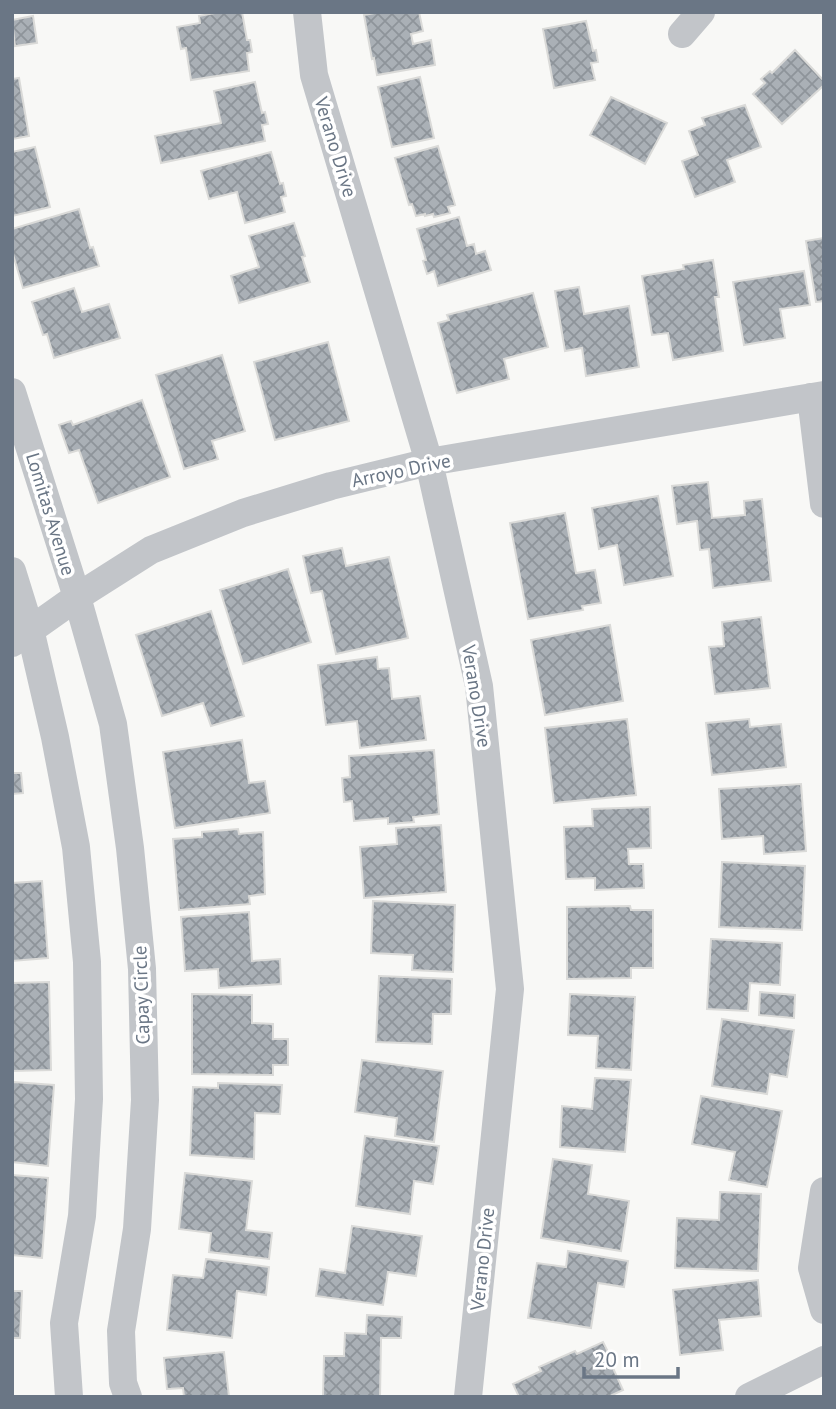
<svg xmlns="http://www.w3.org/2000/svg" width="836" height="1409" font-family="'PT Sans',sans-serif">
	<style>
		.building { fill: url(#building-cross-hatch); stroke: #dadad8; stroke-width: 2 }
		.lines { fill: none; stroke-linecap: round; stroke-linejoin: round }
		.street { stroke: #c2c5c9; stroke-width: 28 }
		.labels { text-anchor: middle; stroke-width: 7; stroke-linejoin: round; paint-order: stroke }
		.street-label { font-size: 19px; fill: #6a7685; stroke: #fff }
	</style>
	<defs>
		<pattern id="building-cross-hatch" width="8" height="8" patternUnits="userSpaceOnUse" patternTransform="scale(1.75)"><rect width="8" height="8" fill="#aab0b6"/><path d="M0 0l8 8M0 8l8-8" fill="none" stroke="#8e949a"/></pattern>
	</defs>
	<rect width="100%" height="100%" fill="#f8f8f6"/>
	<path class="building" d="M 220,12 L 242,12 L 247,40 L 250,40 L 252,52 L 247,53 L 249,71 L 191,80 L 186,48 L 181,49 L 177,27 L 200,23 L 199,16 Z
		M 380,12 L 419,12 L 423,31 L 411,34 L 413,44 L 431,40 L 435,65 L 377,75 L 374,58 L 372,59 L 364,15 Z
		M 33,16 L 37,43 L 15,46 L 12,20 Z
		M 586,21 L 593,51 L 596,50 L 598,62 L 591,63 L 595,80 L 554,88 L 543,29 Z
		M 795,50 L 824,81 L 824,85 L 782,124 L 753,94 L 765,83 L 761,79 L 770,71 L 772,73 Z
		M 420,77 L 434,138 L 392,147 L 378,87 Z
		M 19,78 L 29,136 L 12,139 L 12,79 Z
		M 255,82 L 262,113 L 265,112 L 268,124 L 262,125 L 265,141 L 161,163 L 155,136 L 221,123 L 214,91 Z
		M 611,97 L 667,123 L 645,164 L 590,135 Z
		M 745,105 L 761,147 L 727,160 L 735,182 L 695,197 L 682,161 L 698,155 L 689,131 L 705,125 L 702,118 Z
		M 438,146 L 455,205 L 448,207 L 450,213 L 434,217 L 433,214 L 425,216 L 425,214 L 416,216 L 412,204 L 409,205 L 395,158 Z
		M 35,147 L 50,207 L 12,216 L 12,152 Z
		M 271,152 L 280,184 L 283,183 L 286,196 L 281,197 L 285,212 L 245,223 L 237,192 L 209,199 L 201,171 Z
		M 79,209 L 90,248 L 93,247 L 99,266 L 23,288 L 12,251 L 12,229 Z
		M 459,217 L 467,246 L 474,244 L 476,254 L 485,251 L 491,270 L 438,286 L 434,271 L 427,274 L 423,261 L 426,260 L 417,229 Z
		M 294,223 L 305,256 L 302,257 L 310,282 L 239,303 L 231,276 L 259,267 L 249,236 Z
		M 824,238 L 824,301 L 816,302 L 806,241 Z
		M 713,260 L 719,297 L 715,297 L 723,351 L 673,360 L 668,333 L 652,335 L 642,276 L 684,269 L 683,265 Z
		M 804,271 L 810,305 L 780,309 L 785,338 L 744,345 L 733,282 Z
		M 579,287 L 584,314 L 629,306 L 639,367 L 586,376 L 582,348 L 565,351 L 555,291 Z
		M 74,288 L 82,312 L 109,304 L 120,338 L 54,358 L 47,334 L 43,335 L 32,302 Z
		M 533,293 L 548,347 L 504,359 L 509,379 L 457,393 L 438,323 L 449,320 L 447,315 Z
		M 328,342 L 349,421 L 275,440 L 254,362 Z
		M 222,355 L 245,431 L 212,441 L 218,459 L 184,469 L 156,375 Z
		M 142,400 L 170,477 L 98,503 L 79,450 L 69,453 L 59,425 L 71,421 L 73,425 Z
		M 708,482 L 712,518 L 745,515 L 744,501 L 762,499 L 771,581 L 713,588 L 709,549 L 700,550 L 697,521 L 677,524 L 672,486 Z
		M 658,496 L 673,576 L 624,585 L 617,545 L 599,549 L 592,508 Z
		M 565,513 L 576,573 L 595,570 L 601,603 L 582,606 L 583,610 L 528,619 L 510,523 Z
		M 342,548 L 346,566 L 389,557 L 408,638 L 336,654 L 322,591 L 311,593 L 303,556 Z
		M 288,569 L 311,642 L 243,664 L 220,590 Z
		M 211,611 L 244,716 L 211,726 L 203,703 L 162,716 L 136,635 Z
		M 761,617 L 770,688 L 715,694 L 709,647 L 724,646 L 722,622 Z
		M 610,625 L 623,701 L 545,715 L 531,640 Z
		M 377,657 L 378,669 L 389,668 L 392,699 L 420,696 L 426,740 L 360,748 L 357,721 L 326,725 L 318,665 Z
		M 627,719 L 636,795 L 554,803 L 545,728 Z
		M 749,719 L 750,727 L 781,724 L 786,767 L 712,775 L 706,723 Z
		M 242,740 L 249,783 L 265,781 L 270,813 L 175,828 L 163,752 Z
		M 434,750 L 439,814 L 413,817 L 414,822 L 388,824 L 388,818 L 354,821 L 352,801 L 344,802 L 342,778 L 350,777 L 349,756 Z
		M 12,773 L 21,773 L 23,793 L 12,794 Z
		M 801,784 L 806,851 L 764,854 L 763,836 L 722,839 L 719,789 Z
		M 650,807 L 651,848 L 628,849 L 629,864 L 643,864 L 644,888 L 595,890 L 595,878 L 566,879 L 564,827 L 593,826 L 592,809 Z
		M 441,825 L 446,892 L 364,898 L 360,847 L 397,844 L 396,828 Z
		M 238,829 L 239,834 L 263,832 L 265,894 L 249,896 L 250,904 L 179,910 L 173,839 L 202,837 L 202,832 Z
		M 722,862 L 805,866 L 802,930 L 719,927 Z
		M 42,881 L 48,958 L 12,961 L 12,883 Z
		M 373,901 L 455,905 L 453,972 L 412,970 L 413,955 L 371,953 Z
		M 630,906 L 631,910 L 653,910 L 653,968 L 631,968 L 631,978 L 567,979 L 567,907 Z
		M 249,912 L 252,961 L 280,959 L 281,984 L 219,988 L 218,969 L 185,971 L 181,917 Z
		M 711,939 L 782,943 L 780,985 L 750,983 L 748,1011 L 707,1009 Z
		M 379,976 L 452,979 L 451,1014 L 433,1014 L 432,1044 L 376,1042 Z
		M 49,982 L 51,1070 L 12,1071 L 12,983 Z
		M 760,992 L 795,995 L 794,1018 L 759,1015 Z
		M 192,994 L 252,995 L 252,1023 L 273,1024 L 273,1039 L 288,1039 L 288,1065 L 273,1065 L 273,1075 L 192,1074 Z
		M 570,994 L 635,997 L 631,1070 L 596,1068 L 598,1036 L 568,1035 Z
		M 722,1019 L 794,1030 L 787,1077 L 770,1074 L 767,1094 L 712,1086 Z
		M 362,1060 L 443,1071 L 434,1142 L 395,1136 L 397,1118 L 355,1112 Z
		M 595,1078 L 631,1080 L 625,1152 L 560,1147 L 562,1106 L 592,1109 Z
		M 13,1082 L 54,1085 L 48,1166 L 12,1162 Z
		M 218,1083 L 282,1085 L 280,1114 L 255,1113 L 254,1159 L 190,1155 L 193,1087 L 218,1088 Z
		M 701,1096 L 782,1111 L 767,1187 L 729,1180 L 735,1152 L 692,1144 Z
		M 365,1136 L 439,1146 L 433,1184 L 414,1181 L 410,1214 L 356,1206 Z
		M 553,1159 L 592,1165 L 588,1194 L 629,1201 L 621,1251 L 541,1238 Z
		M 185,1173 L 252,1181 L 246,1230 L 272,1233 L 269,1259 L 209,1252 L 211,1233 L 179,1229 Z
		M 12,1175 L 48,1178 L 42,1258 L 12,1255 Z
		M 720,1192 L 761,1194 L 758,1271 L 675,1268 L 677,1218 L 719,1220 Z
		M 352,1226 L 422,1236 L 416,1276 L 388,1272 L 383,1305 L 316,1296 L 320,1269 L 345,1273 Z
		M 568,1251 L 628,1261 L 624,1287 L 598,1283 L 591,1328 L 528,1318 L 537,1263 L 566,1267 Z
		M 206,1259 L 269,1267 L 266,1295 L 237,1291 L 232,1338 L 167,1330 L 173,1275 L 203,1278 Z
		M 758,1280 L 761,1316 L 719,1320 L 723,1350 L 680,1355 L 673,1290 Z
		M 12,1291 L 22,1291 L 20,1338 L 12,1338 Z
		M 367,1315 L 402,1317 L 401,1338 L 381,1338 L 380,1397 L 323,1397 L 324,1356 L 344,1356 L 345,1333 L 366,1334 Z
		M 603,1342 L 609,1354 L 607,1355 L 623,1390 L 608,1397 L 519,1397 L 513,1384 L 541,1371 L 539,1367 L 575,1351 L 577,1354 Z
		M 224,1352 L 229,1397 L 184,1397 L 183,1388 L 167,1389 L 164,1358 Z"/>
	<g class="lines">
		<path class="street" d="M 307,12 L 314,75 L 429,462 L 479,686 L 510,989 L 468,1397
			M 682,34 L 701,12
			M 12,392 L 77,597 L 113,724 L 130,848 L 142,969 L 145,1100 L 137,1229 L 121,1331 L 123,1383 L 128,1397
			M 811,397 L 824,504
			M 12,571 L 30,629 L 55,737 L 76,847 L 87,962 L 89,1099 L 82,1216 L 64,1323 L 69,1397
			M 12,643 L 77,597 L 151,550 L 243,513 L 331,486 L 429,462 L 824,395
			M 824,1191 L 812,1268 L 824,1310
			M 749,1397 L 824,1360"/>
	</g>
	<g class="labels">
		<g class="street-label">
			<text transform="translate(336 147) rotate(73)" y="7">Verano Drive</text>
			<text transform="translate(401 470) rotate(-12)" y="7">Arroyo Drive</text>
			<text transform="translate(51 514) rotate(73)" y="7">Lomitas Avenue</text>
			<text transform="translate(477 696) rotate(81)" y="7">Verano Drive</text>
			<text transform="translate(141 995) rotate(-92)" y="7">Capay Circle</text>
			<text transform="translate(482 1259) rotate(-84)" y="7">Verano Drive</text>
		</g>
	</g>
	<rect width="836" height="1409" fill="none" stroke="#6a7685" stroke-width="28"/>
	<path d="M584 1367v10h94v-10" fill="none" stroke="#6a7685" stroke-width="3.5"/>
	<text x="594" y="1367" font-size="21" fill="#6a7685" stroke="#ffffff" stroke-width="5" paint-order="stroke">20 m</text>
</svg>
